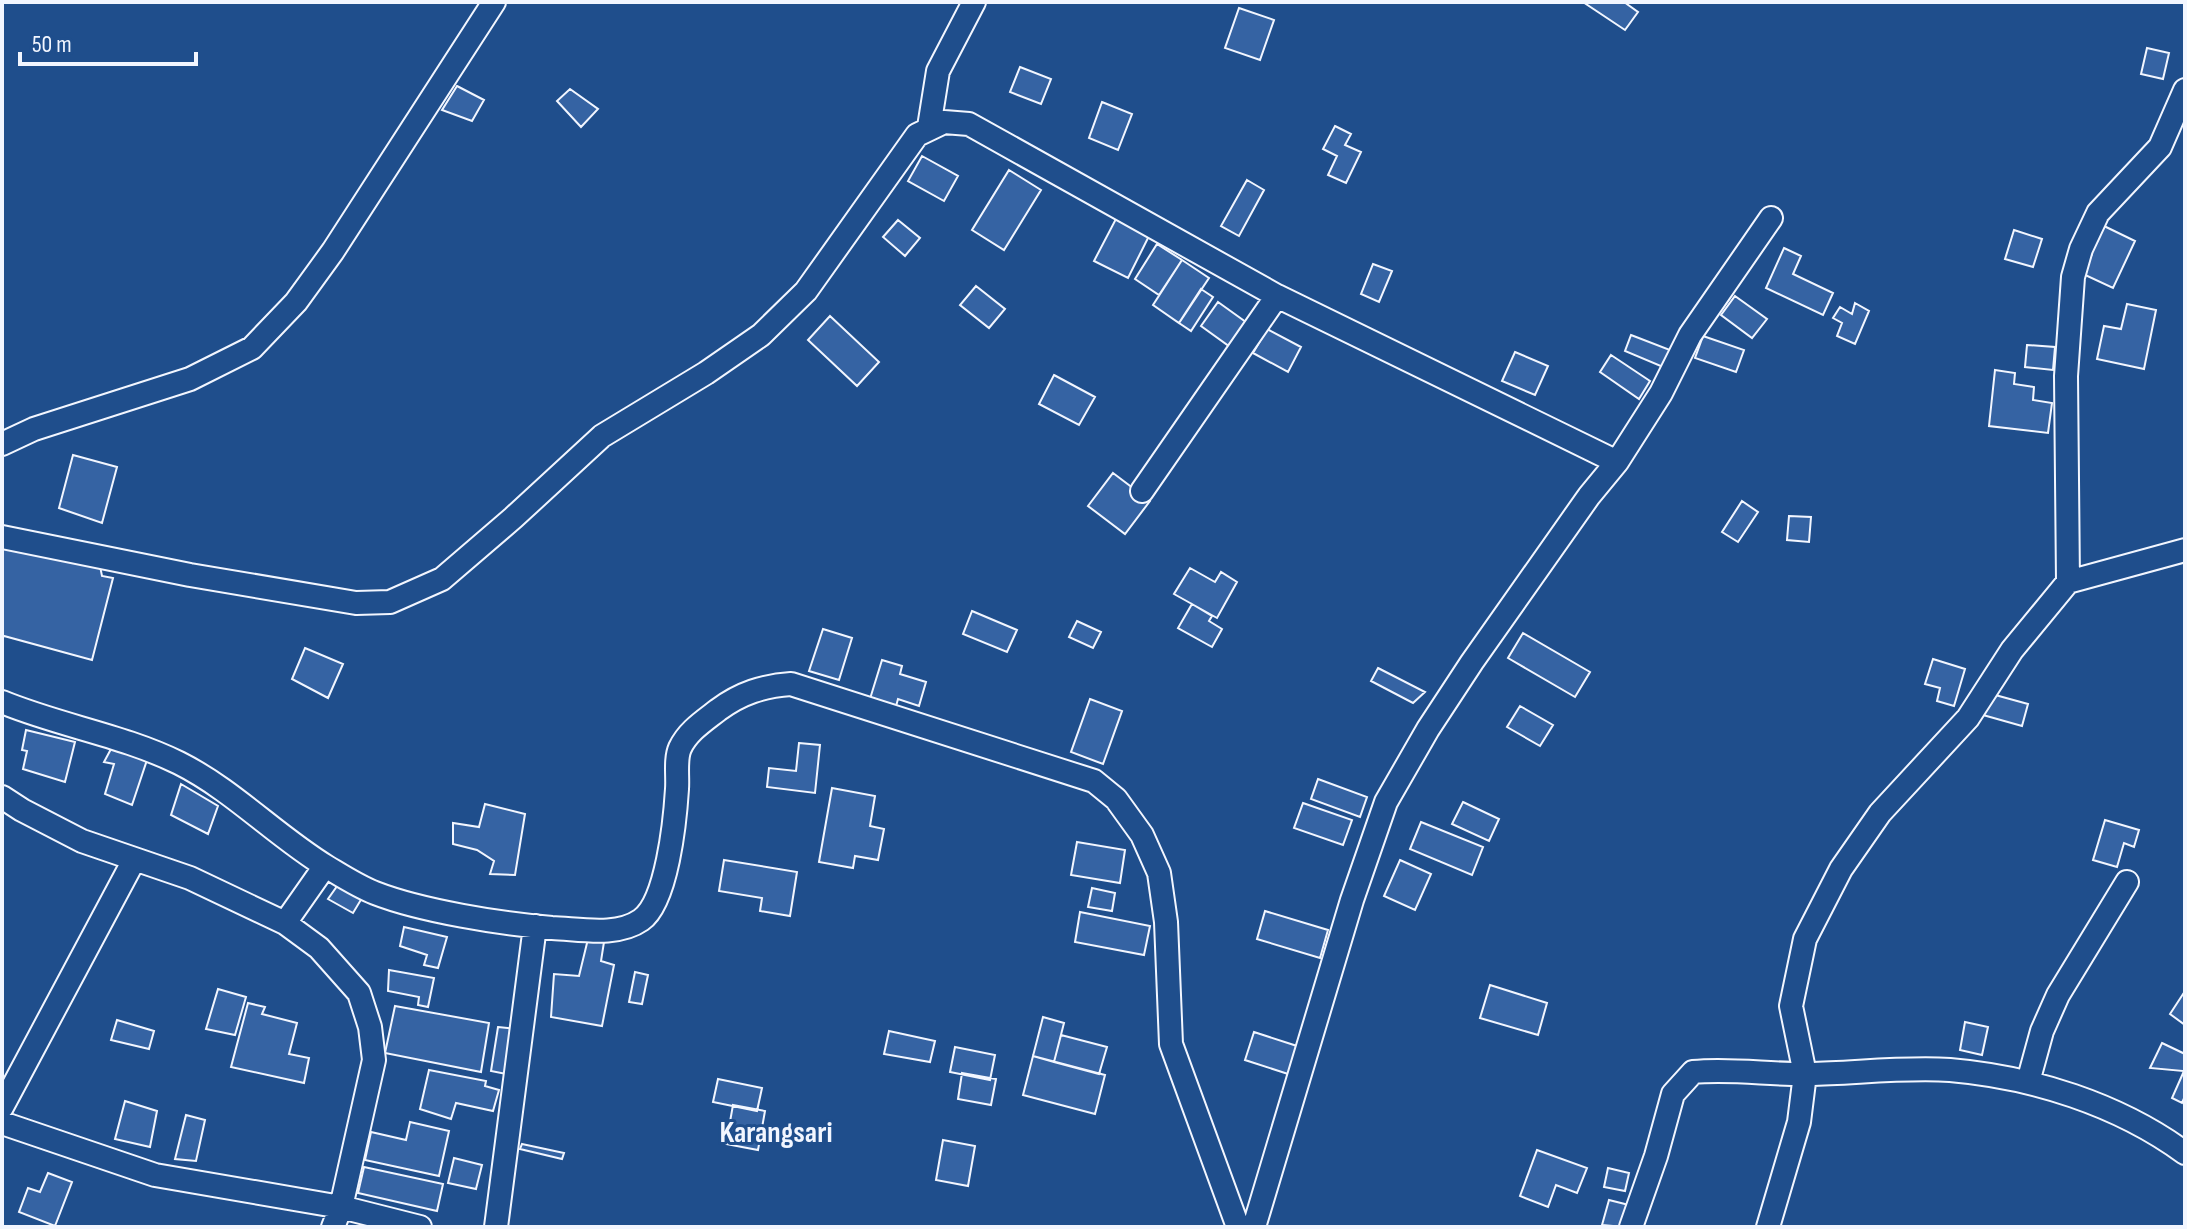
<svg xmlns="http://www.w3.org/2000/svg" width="2187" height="1229" font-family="'Sofia Sans Condensed',sans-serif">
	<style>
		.building { fill: #3563a3; stroke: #f2f6ff; stroke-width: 2 }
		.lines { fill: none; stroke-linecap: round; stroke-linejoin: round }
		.street-casing { stroke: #f2f6ff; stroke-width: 26 }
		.street { stroke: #1f4e8c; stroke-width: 22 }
		.labels { text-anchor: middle; stroke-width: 6; stroke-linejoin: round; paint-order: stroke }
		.quarter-label { font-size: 30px; font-weight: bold; fill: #f2f6ff; stroke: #1f4e8c }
	</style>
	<rect width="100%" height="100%" fill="#1f4e8c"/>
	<path class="building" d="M 1583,2 L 1624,2 L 1638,12 L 1625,30 Z
		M 1239,8 L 1274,20 L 1260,60 L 1225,48 Z
		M 2147,48 L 2169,53 L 2163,79 L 2141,74 Z
		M 1020,67 L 1051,79 L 1041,104 L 1010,92 Z
		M 457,86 L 484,100 L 472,121 L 442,110 Z
		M 570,89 L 598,109 L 581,127 L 557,101 Z
		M 1102,102 L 1132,114 L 1118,150 L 1089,138 Z
		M 1335,126 L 1351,134 L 1345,145 L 1361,152 L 1346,183 L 1328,175 L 1337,156 L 1323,149 Z
		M 922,156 L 958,176 L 944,201 L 908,181 Z
		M 1009,170 L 1041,190 L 1004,250 L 972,230 Z
		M 1247,180 L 1264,190 L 1239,236 L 1221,226 Z
		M 1118,215 L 1151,232 L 1128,278 L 1094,261 Z
		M 898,220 L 920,238 L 905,256 L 883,237 Z
		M 2104,226 L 2135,241 L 2113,288 L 2083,274 L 2092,254 L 2087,252 L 2092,241 L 2096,243 Z
		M 2014,230 L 2042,239 L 2033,267 L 2005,259 Z
		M 1157,244 L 1182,260 L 1159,295 L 1135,279 Z
		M 1784,248 L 1801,256 L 1793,274 L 1833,293 L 1823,315 L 1766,288 Z
		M 1182,260 L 1209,278 L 1179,323 L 1153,305 Z
		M 1373,264 L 1392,271 L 1379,302 L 1361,294 Z
		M 976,286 L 1005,309 L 989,328 L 960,305 Z
		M 1201,289 L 1213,297 L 1191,331 L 1179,323 Z
		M 1735,296 L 1767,319 L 1752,338 L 1721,315 Z
		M 1218,302 L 1250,325 L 1233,349 L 1201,326 Z
		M 1855,303 L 1869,311 L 1855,344 L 1837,336 L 1842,323 L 1833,318 L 1840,307 L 1852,314 Z
		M 2127,304 L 2156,310 L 2144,369 L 2097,359 L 2104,326 L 2121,329 Z
		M 830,316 L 879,362 L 857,386 L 808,340 Z
		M 1267,329 L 1301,347 L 1288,372 L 1253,353 Z
		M 1631,335 L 1670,350 L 1663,367 L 1625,351 Z
		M 1703,336 L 1744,350 L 1736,372 L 1695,358 Z
		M 2027,345 L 2055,347 L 2053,370 L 2025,367 Z
		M 1515,352 L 1548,366 L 1535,395 L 1502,381 Z
		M 1611,355 L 1650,381 L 1639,399 L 1600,372 Z
		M 1995,370 L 2015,373 L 2014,384 L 2034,387 L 2033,400 L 2052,403 L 2048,433 L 1989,426 Z
		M 1054,375 L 1095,397 L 1079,425 L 1039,404 Z
		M 73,455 L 117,467 L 102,523 L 59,508 Z
		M 1113,473 L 1150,501 L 1125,534 L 1088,506 Z
		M 1742,501 L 1758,512 L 1738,542 L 1722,532 Z
		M 1789,516 L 1811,517 L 1809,542 L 1787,540 Z
		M 2,542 L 99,561 L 102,576 L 113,578 L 92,660 L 4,636 L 2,639 Z
		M 1190,568 L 1215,582 L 1221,572 L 1237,582 L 1217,618 L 1174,594 Z
		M 1192,604 L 1212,616 L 1209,621 L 1222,629 L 1212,647 L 1178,628 Z
		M 972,611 L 1017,630 L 1007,652 L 963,634 Z
		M 1077,621 L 1101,632 L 1093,648 L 1069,637 Z
		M 823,629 L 852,638 L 839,680 L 809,671 Z
		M 1523,633 L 1590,672 L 1575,697 L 1508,658 Z
		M 305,648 L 343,664 L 328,698 L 292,679 Z
		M 1933,659 L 1965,669 L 1954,706 L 1937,701 L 1940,688 L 1925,684 Z
		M 882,660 L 902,666 L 900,674 L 926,682 L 919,706 L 898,699 L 895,710 L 869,702 Z
		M 1378,668 L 1425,692 L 1413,703 L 1371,681 Z
		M 1988,693 L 2028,704 L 2022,726 L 1983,715 Z
		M 1090,699 L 1122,711 L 1103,764 L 1071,752 Z
		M 1520,706 L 1553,725 L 1540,746 L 1507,727 Z
		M 26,730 L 75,742 L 65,782 L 23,769 L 27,751 L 22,750 Z
		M 799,743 L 820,745 L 815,793 L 767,787 L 769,768 L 796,771 Z
		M 111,749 L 147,760 L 132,805 L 105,794 L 114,764 L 104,762 Z
		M 1318,779 L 1367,797 L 1360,817 L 1311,799 Z
		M 181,784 L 218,806 L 208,834 L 171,815 Z
		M 832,788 L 875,796 L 870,826 L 884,829 L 878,860 L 855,856 L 853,868 L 819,862 Z
		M 1463,802 L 1499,819 L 1489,841 L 1452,824 Z
		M 1303,803 L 1352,820 L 1343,845 L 1294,828 Z
		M 485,804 L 525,814 L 515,875 L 490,874 L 494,861 L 477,850 L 453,844 L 453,823 L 479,827 Z
		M 2105,820 L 2139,830 L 2134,847 L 2124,843 L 2117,867 L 2093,860 Z
		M 1421,822 L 1483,847 L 1472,875 L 1410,849 Z
		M 1077,842 L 1125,850 L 1120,883 L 1071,875 Z
		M 724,860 L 797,872 L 790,916 L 760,911 L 762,898 L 719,891 Z
		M 1400,860 L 1431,874 L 1415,910 L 1384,896 Z
		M 340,882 L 365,893 L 353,913 L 328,899 Z
		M 1092,888 L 1115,893 L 1112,911 L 1088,907 Z
		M 1265,911 L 1328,930 L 1320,958 L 1257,939 Z
		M 1080,912 L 1150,926 L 1144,955 L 1075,942 Z
		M 404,927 L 447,937 L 438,968 L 424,965 L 427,955 L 400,946 Z
		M 588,939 L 604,942 L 601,961 L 614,965 L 602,1026 L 551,1017 L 554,974 L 579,976 Z
		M 389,970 L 434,978 L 428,1007 L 418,1005 L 419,997 L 388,991 Z
		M 635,972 L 648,975 L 642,1004 L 629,1002 Z
		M 1490,985 L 1547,1003 L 1538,1035 L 1480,1018 Z
		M 218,989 L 246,997 L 235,1035 L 206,1029 Z
		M 2185,991 L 2185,1025 L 2170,1014 Z
		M 248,1003 L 265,1007 L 262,1014 L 297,1023 L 289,1054 L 309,1058 L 304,1083 L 231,1067 Z
		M 395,1006 L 489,1023 L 481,1072 L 385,1053 Z
		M 1043,1017 L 1064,1023 L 1054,1062 L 1033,1056 Z
		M 117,1020 L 154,1031 L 149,1049 L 111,1040 Z
		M 1965,1022 L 1988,1027 L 1982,1055 L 1960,1050 Z
		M 498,1027 L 518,1029 L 511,1075 L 491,1071 Z
		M 889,1031 L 935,1041 L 930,1062 L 884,1054 Z
		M 1254,1032 L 1297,1046 L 1288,1074 L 1245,1060 Z
		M 1061,1035 L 1107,1047 L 1099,1074 L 1054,1062 Z
		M 2162,1043 L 2185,1054 L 2185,1096 L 2182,1103 L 2172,1098 L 2184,1071 L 2150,1068 Z
		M 955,1047 L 995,1055 L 990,1080 L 950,1072 Z
		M 1033,1056 L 1105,1075 L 1095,1114 L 1023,1095 Z
		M 429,1070 L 486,1081 L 485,1086 L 499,1090 L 493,1111 L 456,1103 L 451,1119 L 420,1109 Z
		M 962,1073 L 996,1079 L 991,1105 L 958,1099 Z
		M 718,1079 L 762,1088 L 757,1111 L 713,1102 Z
		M 125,1101 L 157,1111 L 150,1147 L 115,1139 Z
		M 733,1105 L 765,1111 L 758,1150 L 726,1144 Z
		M 186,1115 L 205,1120 L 196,1161 L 175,1159 Z
		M 410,1122 L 449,1131 L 439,1176 L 365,1160 L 371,1132 L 406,1140 Z
		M 943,1140 L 975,1146 L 968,1186 L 936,1180 Z
		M 522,1144 L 564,1153 L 562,1159 L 520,1149 Z
		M 1537,1150 L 1587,1168 L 1577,1193 L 1556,1185 L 1548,1207 L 1520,1196 Z
		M 454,1158 L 482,1165 L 476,1189 L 448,1183 Z
		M 364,1167 L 443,1184 L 437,1211 L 358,1193 Z
		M 1608,1168 L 1629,1173 L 1625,1191 L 1604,1187 Z
		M 48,1173 L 72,1182 L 55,1226 L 19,1212 L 28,1188 L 40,1192 Z
		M 1609,1200 L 1629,1205 L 1624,1227 L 1602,1225 Z"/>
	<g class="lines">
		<g class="street-casing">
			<path id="street" d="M 929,127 L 938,71 L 974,2
				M 2,444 L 34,429 L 190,379 L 252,348 L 296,302 L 333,251 L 494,2
				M 1617,462 L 1661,393 L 1690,335 L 1771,218
				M 1142,491 L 1277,296
				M 2,537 L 190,575 L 356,603 L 390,602 L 442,579 L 513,518 L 602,436 L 706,373 L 761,335 L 806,291 L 917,135 L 944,122 L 969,124 L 1277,296 L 1617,462 L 1589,496 L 1472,662 L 1428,729 L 1386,802 L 1352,900 L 1254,1227
				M 2068,582 L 2185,550
				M 2,702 C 60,726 122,735 179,763 C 233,790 276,836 327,867 C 342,876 359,887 375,893 C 421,911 502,924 552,928 C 580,929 617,937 641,920 C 667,902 675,821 677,789 C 678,777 675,759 680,748 C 688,731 704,721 718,710 C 741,693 763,686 791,684 L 1094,781 L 1116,799 L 1142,835 L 1159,873 L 1166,922 L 1171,1044 L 1238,1227
				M 2,797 L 22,810 L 82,841 L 190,878 L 285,923 L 319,948 L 359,993 L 370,1027 L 374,1060 L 341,1207 L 333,1227
				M 285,923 L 325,866
				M 2028,1082 L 2042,1031 L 2058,995 L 2127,882
				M 2,1107 L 134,860
				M 2,1123 L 155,1175 L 341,1207 L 420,1227
				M 496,1227 L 535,926
				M 1631,1227 L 1656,1156 L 1673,1094 L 1693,1072 C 1731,1068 1771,1075 1809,1074 C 1856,1073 1904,1067 1950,1070 C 2032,1077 2118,1104 2185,1153
				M 1768,1227 L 1799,1122 L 1805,1074 L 1791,1006 L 1805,939 L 1841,869 L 1880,813 L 1968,718 L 2012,650 L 2068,582 L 2066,376 L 2073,277 L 2081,249 L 2098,213 L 2160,147 L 2185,90"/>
		</g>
		<use href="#street" class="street"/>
	</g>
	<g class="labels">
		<g class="quarter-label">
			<text x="776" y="1142">Karangsari</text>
		</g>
	</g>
	<rect width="2187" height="1229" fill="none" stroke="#f2f6ff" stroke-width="8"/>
	<path d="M20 52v12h176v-12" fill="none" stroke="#f2f6ff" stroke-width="4"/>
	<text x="32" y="52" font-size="24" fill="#f2f6ff" stroke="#1f4e8c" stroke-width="6" paint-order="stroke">50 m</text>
</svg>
